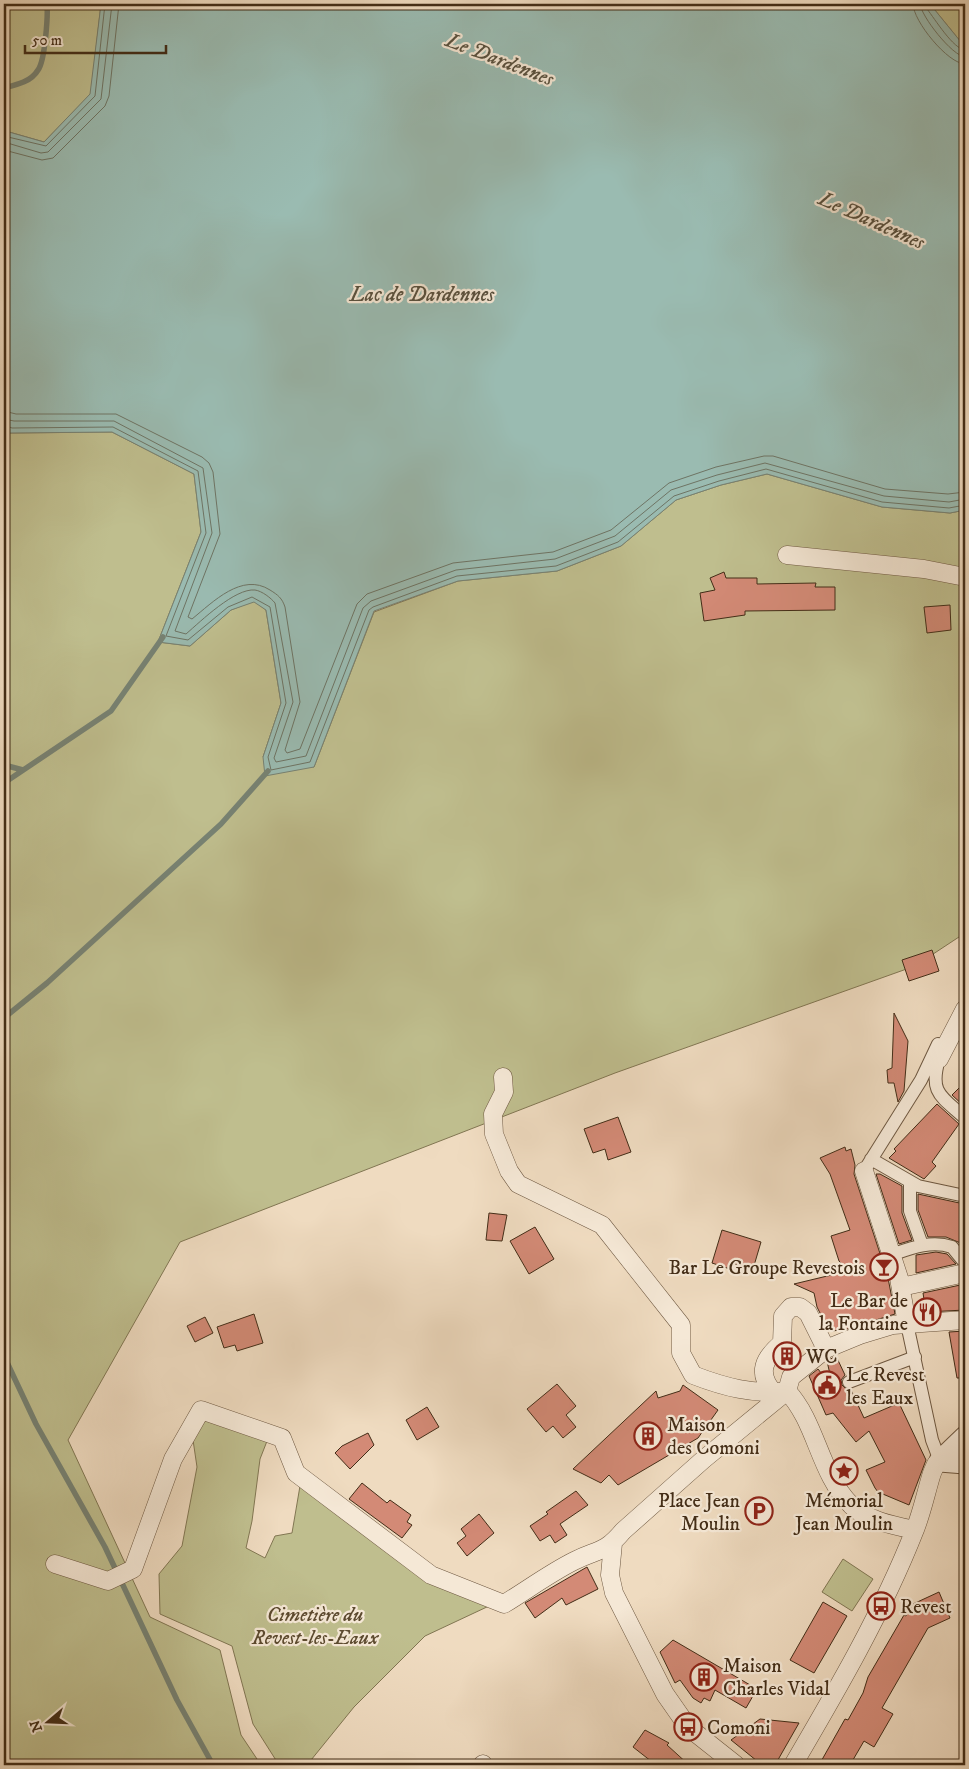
<svg xmlns="http://www.w3.org/2000/svg" width="969" height="1769" font-family="'IM FELL DW Pica',serif">
	<style>
		.green { fill: #bfbe8e; stroke: #817652 }
		.water { fill: #9abbb1; stroke: #778273 }
		.lines { fill: none; stroke-linecap: round; stroke-linejoin: round }
		.shore { stroke: #6e7464; stroke-width: 1 }
		.stream { stroke: #778273; stroke-width: 5.5 }
		.building { fill: #d38a76; stroke: #432d17 }
		.pedestrian-casing { stroke: #6e5841; stroke-width: 14 }
		.minor-casing { stroke: #6e5841; stroke-width: 19 }
		.tertiary-casing { stroke: #6e5841; stroke-width: 23 }
		.pedestrian { stroke: #f5e8d6; stroke-width: 12 }
		.minor { stroke: #f5e8d6; stroke-width: 18 }
		.tertiary { stroke: #f5e8d6; stroke-width: 21 }
		.labels { text-anchor: middle; stroke-width: 4.5; stroke-linejoin: round; paint-order: stroke }
		.poi-label { font-size: 20px; fill: #432d17; stroke: #f5e8d6; text-anchor: start }
		.park-label { font-size: 20px; font-style: italic; fill: #5c4a2f; stroke: #f5e8d6 }
		.water-label { font-size: 21px; font-style: italic; fill: #59503e; stroke: #f5e8d6 }
	</style>
	<rect width="100%" height="100%" fill="#efdbc0"/>
	<filter id="stains"><feTurbulence type="fractalNoise" baseFrequency=".004" numOctaves="4"/><feColorMatrix values="0 0 0 0 .2 0 0 0 0 .09 0 0 0 0 .02 0 0 0 .5 -.17"/></filter>
	<radialGradient id="worn" r=".72"><stop offset=".6" stop-color="#630" stop-opacity="0"/><stop offset="1" stop-color="#630" stop-opacity=".3"/></radialGradient>
	<path class="green" d="M 4,4 L 101,4 L 91,94 L 44,142 L 9,132 L 4,124 Z
		M 930,4 L 965,4 L 965,47 Z
		M 4,429 L 9,433 L 112,432 L 194,474 L 201,532 L 158,642 L 190,646 L 231,610 L 254,601 L 266,610 L 281,703 L 263,757 L 314,767 L 374,612 L 458,581 L 557,571 L 621,546 L 676,500 L 721,485 L 767,474 L 882,507 L 950,513 L 965,510 L 965,933 L 915,966 L 615,1073 L 180,1242 L 68,1440 L 150,1617 L 220,1650 L 241,1735 L 261,1765 L 4,1765 Z
		M 205,1420 L 269,1436 L 260,1459 L 252,1521 L 246,1548 L 265,1558 L 275,1536 L 292,1533 L 300,1486 L 489,1606 L 425,1636 L 354,1707 L 307,1765 L 279,1765 L 253,1724 L 232,1646 L 160,1614 L 159,1574 L 182,1546 L 197,1467 L 193,1440 Z
		M 843,1559 L 873,1579 L 852,1611 L 822,1592 Z"/>
	<path class="water" d="M 101,4 L 930,4 L 965,47 L 965,510 L 950,513 L 882,507 L 767,474 L 721,485 L 676,500 L 621,546 L 557,571 L 458,581 L 374,611 L 314,767 L 265,776 L 263,757 L 281,703 L 266,610 L 254,602 L 231,610 L 190,646 L 158,642 L 201,532 L 194,474 L 112,432 L 9,433 L 4,429 L 4,124 L 9,132 L 44,142 L 90,94 Z"/>
	<g class="lines">
		<path class="shore" d="M 913,4 C 913,21 948,64 965,64
			M 920,4 C 921,16 952,56 965,57
			M 926,4 L 927,9 C 935,19 953,49 965,50
			M 4,133 L 8,137 L 46,146 L 95,96 L 105,4
			M 4,142 L 41,153 L 48,152 L 101,99 L 112,4
			M 4,150 L 42,160 L 53,158 L 105,106 L 109,96 L 119,4
			M 4,411 L 16,414 L 116,414 L 202,457 L 209,463 L 213,472 L 220,534 L 188,617 L 192,619 C 213,602 242,572 270,590 C 278,595 282,598 285,607 L 300,702 L 285,750 L 287,753 L 300,749 L 357,604 L 367,594 L 453,563 L 553,552 L 611,530 L 669,483 L 716,467 L 764,456 L 773,456 L 885,489 L 948,494 L 965,492
			M 4,419 L 14,421 L 114,421 L 203,468 L 212,533 L 175,631 L 186,634 C 201,621 235,588 255,590 C 262,591 271,598 275,603 L 293,702 L 274,758 L 276,762 L 306,756 L 363,608 L 371,601 L 456,570 L 555,559 L 615,536 L 671,490 L 717,475 L 765,463 L 884,496 L 949,502 L 965,499
			M 4,425 L 12,428 L 113,427 L 198,471 L 206,533 L 166,636 L 188,640 L 228,607 L 252,597 L 270,607 L 286,703 L 268,757 L 271,770 L 310,762 L 369,610 L 373,607 L 457,576 L 556,566 L 618,542 L 674,496 L 719,481 L 766,469 L 882,502 L 949,508 L 965,505"/>
		<path class="stream" d="M 4,88 C 16,85 31,82 38,70 C 45,61 48,16 47,4
			M 4,765 L 23,770
			M 4,783 L 111,711 L 163,637
			M 4,1018 L 47,983 L 221,824 L 268,771
			M 4,1356 L 36,1424 L 105,1547 L 177,1700 L 213,1765"/>
	</g>
	<path class="building" d="M 724,572 L 726,578 L 757,578 L 757,584 L 816,583 L 815,587 L 835,587 L 835,610 L 745,611 L 745,615 L 704,621 L 700,593 L 715,590 L 710,578 Z
		M 950,605 L 951,630 L 927,633 L 924,607 Z
		M 932,950 L 939,971 L 909,981 L 902,960 Z
		M 894,1013 L 908,1041 L 904,1091 L 898,1102 L 894,1083 L 888,1083 L 887,1070 L 892,1068 Z
		M 965,1082 L 965,1107 L 952,1095 Z
		M 937,1104 L 959,1124 L 932,1162 L 936,1166 L 924,1179 L 889,1158 L 896,1151 L 894,1149 Z
		M 618,1117 L 631,1152 L 608,1160 L 605,1149 L 593,1153 L 584,1129 Z
		M 845,1147 L 846,1151 L 851,1149 L 855,1165 L 854,1174 L 888,1278 L 895,1314 L 844,1330 L 829,1331 L 817,1307 L 814,1293 L 794,1284 L 848,1271 L 839,1261 L 831,1236 L 850,1230 L 830,1174 L 820,1158 Z
		M 876,1174 L 880,1174 L 902,1186 L 902,1213 L 912,1240 L 899,1244 Z
		M 918,1194 L 964,1204 L 964,1226 L 961,1226 L 963,1244 L 946,1237 L 928,1237 L 918,1210 Z
		M 489,1213 L 507,1215 L 502,1241 L 486,1240 Z
		M 535,1227 L 554,1259 L 529,1274 L 510,1241 Z
		M 722,1230 L 761,1242 L 753,1269 L 732,1263 L 730,1269 L 712,1263 Z
		M 936,1252 L 947,1254 L 956,1264 L 916,1273 L 916,1255 Z
		M 965,1284 L 965,1310 L 926,1312 L 923,1293 Z
		M 254,1314 L 263,1343 L 237,1351 L 235,1345 L 224,1348 L 217,1327 Z
		M 205,1317 L 213,1333 L 195,1342 L 187,1326 Z
		M 965,1331 L 965,1378 L 957,1378 L 949,1332 Z
		M 836,1356 L 845,1375 L 841,1380 L 842,1385 L 847,1390 L 851,1390 L 864,1418 L 899,1403 L 926,1460 L 909,1505 L 878,1492 L 875,1488 L 866,1470 L 885,1462 L 869,1431 L 856,1442 L 833,1413 L 826,1415 L 809,1376 L 818,1369 L 833,1388 L 827,1361 Z
		M 557,1384 L 576,1406 L 566,1415 L 576,1427 L 563,1438 L 553,1426 L 546,1432 L 527,1409 Z
		M 683,1385 L 718,1410 L 698,1438 L 618,1485 L 609,1475 L 601,1483 L 573,1469 L 656,1391 L 658,1398 L 680,1391 Z
		M 427,1407 L 439,1427 L 417,1440 L 406,1420 Z
		M 368,1433 L 374,1445 L 350,1469 L 335,1453 L 342,1446 Z
		M 362,1483 L 387,1503 L 390,1500 L 411,1515 L 407,1522 L 412,1525 L 402,1538 L 349,1499 Z
		M 576,1491 L 588,1505 L 560,1524 L 567,1535 L 555,1543 L 550,1535 L 540,1541 L 530,1526 L 548,1514 L 546,1512 Z
		M 479,1514 L 494,1533 L 467,1556 L 457,1543 L 466,1536 L 461,1529 Z
		M 587,1567 L 598,1589 L 566,1605 L 562,1598 L 535,1618 L 525,1603 Z
		M 939,1592 L 950,1618 L 928,1628 L 882,1708 L 893,1714 L 874,1747 L 864,1741 L 850,1765 L 819,1765 L 845,1719 L 848,1720 L 863,1693 L 868,1677 L 904,1615 L 906,1616 L 913,1604 Z
		M 823,1602 L 847,1616 L 814,1673 L 790,1660 Z
		M 673,1640 L 757,1689 L 746,1708 L 715,1690 L 710,1701 L 704,1698 L 701,1703 L 693,1698 L 680,1680 L 675,1683 L 660,1652 Z
		M 760,1719 L 799,1723 L 775,1765 L 762,1765 L 731,1740 Z
		M 645,1730 L 669,1743 L 667,1745 L 689,1765 L 656,1765 L 633,1747 Z"/>
	<g class="lines">
		<g class="pedestrian-casing">
			<path id="pedestrian" d="M 939,1059 C 929,1093 941,1096 965,1118
				M 871,1159 L 918,1186 L 965,1196
				M 864,1171 L 921,1080 L 938,1044
				M 910,1182 L 910,1211 L 922,1245
				M 891,1255 C 911,1248 931,1240 952,1247 L 965,1263
				M 907,1324 L 932,1440 L 940,1461
				M 849,1382 L 915,1357"/>
		</g>
		<g class="minor-casing">
			<path id="minor" d="M 787,555 L 924,569 L 965,577
				M 939,1059 L 965,1009
				M 503,1077 L 504,1092 L 493,1114 L 494,1134 L 509,1171 L 518,1184 L 602,1225 L 681,1325 L 681,1353 L 693,1375 C 724,1387 754,1395 787,1391
				M 864,1171 L 899,1278 L 907,1324
				M 901,1287 L 965,1273
				M 787,1391 C 817,1423 819,1473 851,1505 C 865,1520 896,1526 915,1530
				M 774,1393 C 756,1373 764,1358 782,1343 L 783,1316 L 791,1307 L 800,1307 L 808,1313 L 826,1349
				M 613,1543 L 610,1575 L 614,1593 L 665,1694 L 688,1727 L 736,1765
				M 55,1564 L 108,1581 L 133,1569 L 173,1459 L 201,1410 L 282,1438 L 296,1473 L 431,1575 L 504,1604 C 527,1590 550,1573 574,1561 C 597,1549 604,1554 623,1531 L 704,1459 L 787,1391 L 791,1377 L 826,1349 L 860,1335 L 893,1325 L 965,1320
				M 482,1765 L 483,1764
				M 793,1765 C 837,1690 882,1613 914,1532 C 922,1513 926,1492 932,1473 L 936,1464 L 940,1461"/>
		</g>
		<g class="tertiary-casing">
			<path id="tertiary" d="M 940,1461 L 965,1437
				M 940,1461 L 965,1463"/>
		</g>
		<use href="#pedestrian" class="pedestrian"/>
		<use href="#minor" class="minor"/>
		<use href="#tertiary" class="tertiary"/>
	</g>
	<defs>
		<g id="bar-ring" transform="scale(1.4375)"><circle r="9.5" fill="#f5e8d6" stroke="#8f2418" stroke-width="1.5"/><path d="M-6-5H6L.8 .8V4.5H3.5V6h-7V4.5H-.8V.8Z" fill="#8f2418"/></g>
		<g id="restaurant-ring" transform="scale(1.4375)"><circle r="9.5" fill="#f5e8d6" stroke="#8f2418" stroke-width="1.5"/><path d="M-5-6h1v4h1v-4h1v4h1v-4h1v5L-1.5 .5V6h-2V.5L-5-1ZM5-6V6H3V1.5H1.5Q1.5-4 5-6Z" fill="#8f2418"/></g>
		<g id="building-ring" transform="scale(1.4375)"><circle r="9.5" fill="#f5e8d6" stroke="#8f2418" stroke-width="1.5"/><path d="M-4-6H4V6H1V3H-1V6H-4ZM-2.5-4.3h1.7v1.8h-1.7ZM.8-4.3h1.7v1.8H.8ZM-2.5-1h1.7V.8h-1.7ZM.8-1h1.7V.8H.8Z" fill="#8f2418"/></g>
		<g id="civic-ring" transform="scale(1.4375)"><circle r="9.5" fill="#f5e8d6" stroke="#8f2418" stroke-width="1.5"/><path d="M-.6-6.5H3V-4.5H.6V-3L4-1V1h2V6H-6V1h2V-1L-.6-3ZM-1.2 2.5V6h2.4V2.5Z" fill="#8f2418"/></g>
		<g id="sight-ring" transform="scale(1.4375)"><circle r="9.5" fill="#f5e8d6" stroke="#8f2418" stroke-width="1.5"/><path d="M0-6L1.8-2.2L6-1.7L2.9 1.2L3.7 5.4L0 3.3L-3.7 5.4L-2.9 1.2L-6-1.7L-1.8-2.2Z" fill="#8f2418"/></g>
		<g id="parking-ring" transform="scale(1.4375)"><circle r="9.5" fill="#f5e8d6" stroke="#8f2418" stroke-width="1.5"/><path d="M-3.5-5.5H1a3.5 3.5 0 0 1 0 7H-1V5.5H-3.5ZM-1-3.4V-.6H.8a1.4 1.4 0 0 0 0-2.8Z" fill="#8f2418"/></g>
		<g id="bus-ring" transform="scale(1.4375)"><circle r="9.5" fill="#f5e8d6" stroke="#8f2418" stroke-width="1.5"/><path d="M-5-6H5V4H4V6H2V4H-2V6H-4V4H-5ZM-3.5-4V0h7V-4ZM-3.5 1.2v1.5H-2V1.2ZM2 1.2v1.5H3.5V1.2Z" fill="#8f2418"/></g>
	</defs>
	<g fill-rule="evenodd">
		<use href="#bar-ring" x="884" y="1267"/>
		<use href="#restaurant-ring" x="927" y="1312"/>
		<use href="#building-ring" x="787" y="1356"/>
		<use href="#civic-ring" x="827" y="1385"/>
		<use href="#building-ring" x="648" y="1436"/>
		<use href="#sight-ring" x="844" y="1471"/>
		<use href="#parking-ring" x="759" y="1511"/>
		<use href="#bus-ring" x="881" y="1606"/>
		<use href="#building-ring" x="704" y="1677"/>
		<use href="#bus-ring" x="688" y="1727"/>
	</g>
	<g class="labels">
		<g class="poi-label">
			<text x="865" y="1274" text-anchor="end">Bar Le Groupe Revestois</text>
			<text x="908" y="1307" text-anchor="end">Le Bar de<tspan x="908" dy="23">la Fontaine</tspan></text>
			<text x="806" y="1363">WC</text>
			<text x="846" y="1381">Le Revest<tspan x="846" dy="23">les Eaux</tspan></text>
			<text x="667" y="1431">Maison<tspan x="667" dy="23">des Comoni</tspan></text>
			<text x="740" y="1507" text-anchor="end">Place Jean<tspan x="740" dy="23">Moulin</tspan></text>
			<text x="844" y="1507" text-anchor="middle">Mémorial<tspan x="844" dy="23">Jean Moulin</tspan></text>
			<text x="900" y="1613">Revest</text>
			<text x="723" y="1672">Maison<tspan x="723" dy="23">Charles Vidal</tspan></text>
			<text x="707" y="1734">Comoni</text>
		</g>
		<g class="park-label">
			<text x="315" y="1621">Cimetière du<tspan x="315" dy="23">Revest-les-Eaux</tspan></text>
		</g>
		<g class="water-label">
			<text transform="translate(500 59) rotate(21)" y="7">Le Dardennes</text>
			<text transform="translate(872 220) rotate(24)" y="7">Le Dardennes</text>
			<text x="422" y="301">Lac de Dardennes</text>
		</g>
	</g>
	<rect width="969" height="1769" fill="none" stroke="#efdbc0" stroke-width="20"/>
	<rect x="5" y="5" width="959" height="1759" fill="none" stroke="#432d17" stroke-width="2.5"/>
	<rect x="10" y="10" width="949" height="1749" fill="none" stroke="#432d17"/>
	<g transform="translate(48 1722) rotate(251)" stroke="#f5e8d6" stroke-width="4" paint-order="stroke">
	<path d="M0-4L9 19L0 12L-9 19Z" fill="#432d17"/>
	<text y="-8" font-size="14" font-weight="bold" text-anchor="middle" fill="#432d17">N</text>
	</g>
	<path d="M25 45v8h141v-8" fill="none" stroke="#432d17" stroke-width="2.5"/>
	<text x="32" y="45" font-size="15" fill="#432d17" stroke="#f5e8d6" stroke-width="4" paint-order="stroke">50 m</text>
	<rect width="100%" height="100%" filter="url(#stains)"/>
	<rect width="100%" height="100%" fill="url(#worn)"/>
</svg>
